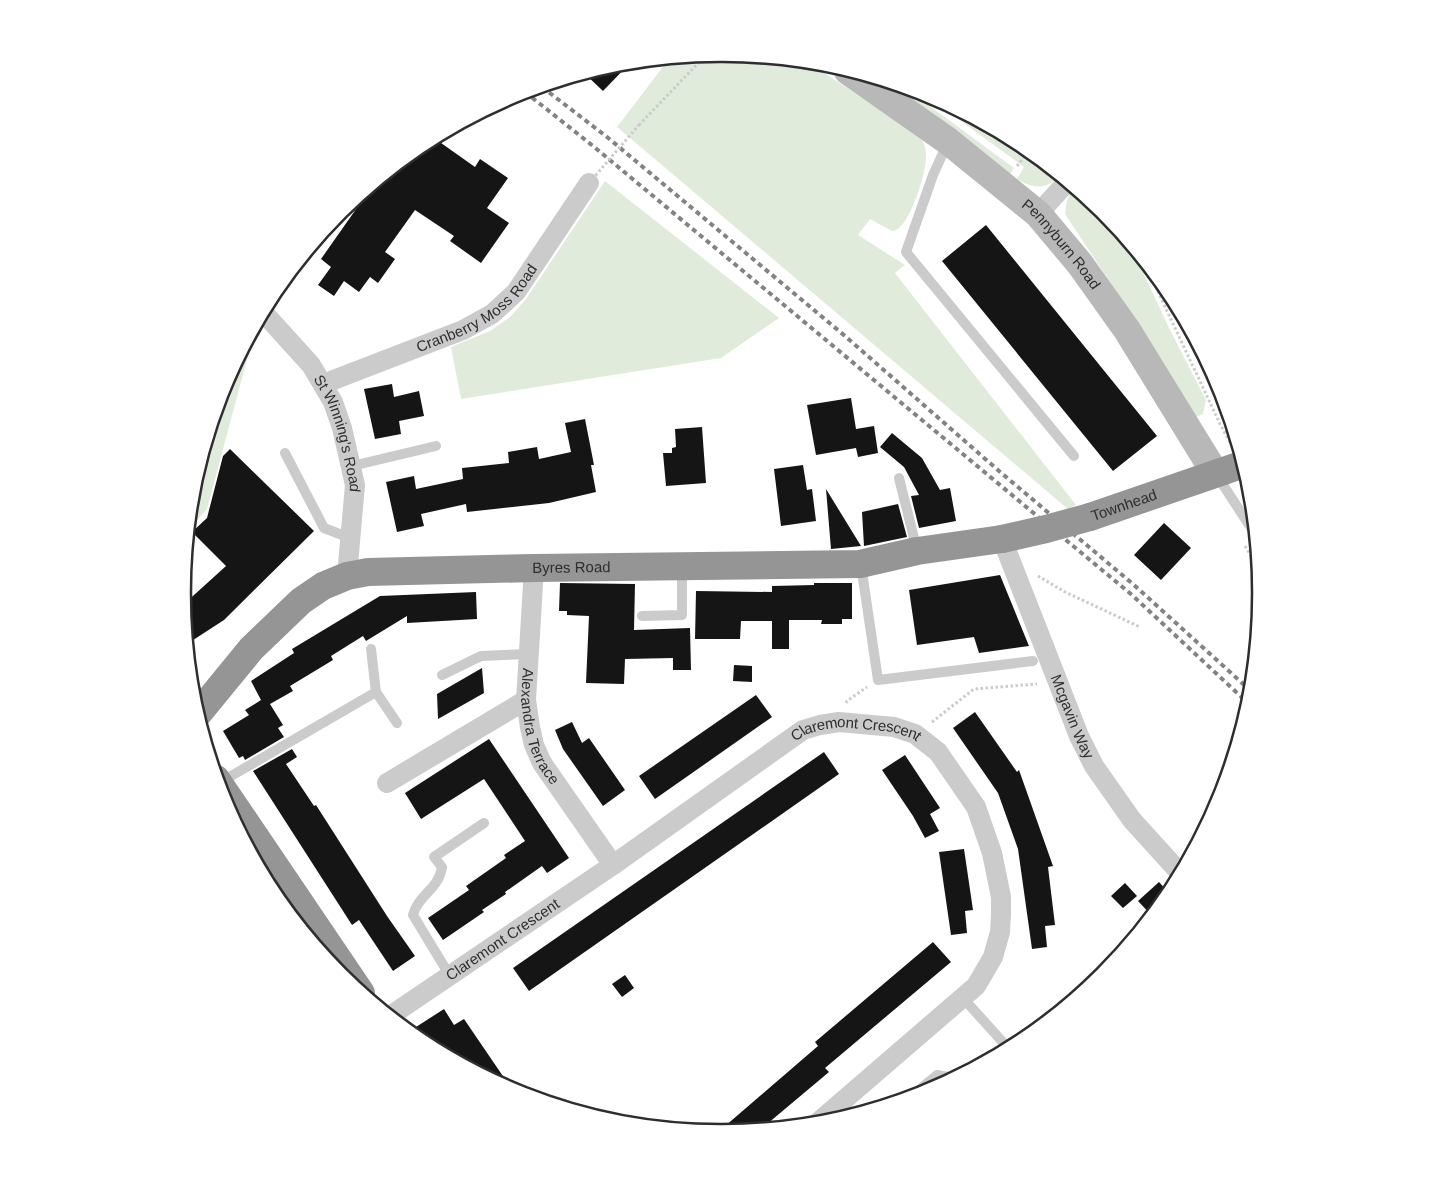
<svg xmlns="http://www.w3.org/2000/svg" width="1443" height="1187" font-family="Arial,sans-serif">
	<style>
		.green { fill: #e1ebdc }
		.building { fill: #151515 }
		.lines { fill: none; stroke-linecap: round; stroke-linejoin: round }
		.path { stroke: #cbcbcb; stroke-width: 3; stroke-dasharray: 2.5 2.5; stroke-linecap: butt }
		.lane { stroke: #cbcbcb; stroke-width: 10 }
		.street { stroke: #cbcbcb; stroke-width: 20 }
		.secondary { stroke: #b8b8b8; stroke-width: 28 }
		.highway { stroke: #959595; stroke-width: 28 }
		.rail { stroke: #838383; stroke-width: 4; stroke-dasharray: 5 4; stroke-linecap: butt }
		.path-bridge { stroke: #cbcbcb; stroke-width: 3; stroke-dasharray: 2.5 2.5; stroke-linecap: butt }
		.highway-bridge { stroke: #959595; stroke-width: 28 }
		.labels { text-anchor: middle; stroke-width: 5; stroke-linejoin: round; paint-order: stroke }
		.street-label { font-size: 15px; fill: #2e2e2e; stroke: #fff }
		.rim { fill: none; stroke: #2e2e2e; stroke-width: 2.5 }
	</style>
	<rect width="100%" height="100%" fill="#fff"/>
	<path class="green" d="M 722,54 L 808,62 L 920,137 C 924,142 926,149 926,156 C 927,170 909,232 892,231 L 870,219 L 858,235 L 905,265 L 895,273 L 1076,505 L 1068,509 L 617,127 L 669,59 Z
		M 890,83 L 904,87 L 1014,168 L 1010,174 Z
		M 924,94 L 1022,145 L 1059,175 C 1048,191 1031,188 1017,179 L 1024,167 Z
		M 605,181 L 779,318 L 721,358 L 461,399 L 451,347 L 490,331 L 510,317 L 526,299 Z
		M 1074,188 L 1103,212 L 1133,249 L 1127,252 L 1142,270 L 1169,328 L 1206,400 L 1203,414 L 1196,417 L 1149,341 L 1065,214 C 1066,205 1067,195 1074,188 Z
		M 256,326 L 207,509 L 188,530 L 192,488 L 223,387 Z
		M 1214,396 L 1224,400 L 1234,433 L 1232,435 Z"/>
	<path class="building" d="M 630,63 L 603,91 L 585,74 L 616,64 Z
		M 434,138 L 475,167 L 480,159 L 508,178 L 487,208 L 509,223 L 481,263 L 450,241 L 454,236 L 415,210 L 385,252 L 395,259 L 378,283 L 370,277 L 359,292 L 344,281 L 334,296 L 318,285 L 331,267 L 321,259 L 373,185 L 422,145 Z
		M 986,225 L 1157,436 L 1113,471 L 942,261 Z
		M 392,384 L 394,397 L 419,391 L 424,416 L 399,421 L 401,434 L 375,439 L 364,389 Z
		M 851,398 L 856,429 L 874,426 L 878,453 L 858,457 L 856,448 L 816,455 L 807,405 Z
		M 585,419 L 594,465 L 591,465 L 596,492 L 549,503 L 467,512 L 466,504 L 421,514 L 424,526 L 397,532 L 386,482 L 414,476 L 416,489 L 463,479 L 462,468 L 509,463 L 508,452 L 537,447 L 539,459 L 571,452 L 565,423 Z
		M 702,427 L 706,483 L 666,486 L 663,453 L 672,453 L 672,448 L 676,447 L 675,429 Z
		M 892,433 L 922,458 L 940,490 L 950,488 L 956,521 L 919,528 L 911,496 L 919,495 L 904,467 L 880,447 Z
		M 230,449 L 314,531 L 224,620 L 187,644 L 183,605 L 226,566 L 192,532 L 207,518 L 223,456 Z
		M 803,465 L 807,490 L 812,489 L 816,521 L 781,526 L 774,469 Z
		M 826,489 L 861,546 L 831,549 Z
		M 898,504 L 907,537 L 864,546 L 862,512 Z
		M 1164,523 L 1191,548 L 1161,580 L 1134,555 Z
		M 1000,575 L 1029,646 L 979,653 L 974,637 L 917,645 L 909,590 Z
		M 560,583 L 635,584 L 634,630 L 690,628 L 691,670 L 673,670 L 673,658 L 625,659 L 624,684 L 586,683 L 589,616 L 567,615 L 567,611 L 559,611 Z
		M 814,583 L 852,583 L 852,619 L 842,619 L 842,624 L 821,624 L 822,620 L 789,620 L 789,649 L 772,649 L 772,621 L 741,621 L 740,639 L 695,639 L 696,591 L 772,592 L 772,586 L 814,585 Z
		M 476,592 L 477,619 L 407,623 L 407,616 L 366,641 L 363,636 L 331,656 L 333,660 L 290,686 L 293,691 L 270,704 L 283,725 L 278,728 L 284,737 L 245,760 L 243,756 L 239,758 L 223,731 L 249,715 L 245,710 L 261,700 L 251,681 L 294,653 L 292,649 L 380,596 Z
		M 734,665 L 752,666 L 752,682 L 733,681 Z
		M 482,668 L 484,693 L 438,719 L 437,694 Z
		M 756,695 L 772,717 L 655,799 L 639,776 Z
		M 975,712 L 1017,772 L 1019,770 L 1053,866 L 1048,867 L 1055,925 L 1045,926 L 1047,947 L 1032,949 L 1018,849 L 998,793 L 953,728 Z
		M 572,722 L 582,743 L 589,738 L 625,790 L 603,806 L 563,749 L 555,730 Z
		M 489,739 L 569,858 L 547,873 L 542,866 L 505,892 L 506,894 L 482,910 L 484,912 L 443,940 L 428,918 L 469,890 L 466,886 L 506,858 L 504,855 L 525,841 L 484,779 L 421,819 L 405,793 Z
		M 292,749 L 297,757 L 286,764 L 314,806 L 316,805 L 387,916 L 415,956 L 393,971 L 359,920 L 352,925 L 253,771 Z
		M 824,752 L 839,774 L 529,991 L 513,968 Z
		M 905,755 L 940,808 L 930,814 L 939,831 L 925,838 L 913,816 L 882,770 Z
		M 964,849 L 973,910 L 965,911 L 967,933 L 951,935 L 939,852 Z
		M 1159,882 L 1170,894 L 1152,916 L 1138,901 Z
		M 1125,883 L 1137,896 L 1123,908 L 1111,896 Z
		M 933,942 L 951,962 L 825,1068 L 829,1072 L 761,1129 L 717,1133 L 818,1046 L 815,1042 Z
		M 625,975 L 634,988 L 622,997 L 612,984 Z
		M 444,1009 L 454,1025 L 464,1019 L 513,1091 L 429,1046 L 416,1027 Z"/>
	<g class="lines">
		<path class="path" d="M 639,125 L 706,55
			M 1017,166 L 1029,151
			M 1093,204 L 1125,239
			M 1133,248 L 1146,266 L 1220,424 L 1231,444
			M 1230,443 L 1235,435
			M 1245,546 L 1259,568
			M 1038,576 L 1065,592 L 1140,627
			M 846,703 L 847,701 L 867,687
			M 932,722 L 974,689 L 1037,684"/>
		<path class="lane" d="M 948,142 L 933,175 L 906,252 L 1074,456
			M 285,453 L 324,528 L 350,538
			M 352,466 L 436,446
			M 1216,474 L 1255,534
			M 899,478 L 917,550
			M 861,565 L 878,680 L 1033,661
			M 642,616 L 682,615 L 682,568
			M 371,649 L 376,692 L 397,723
			M 442,675 L 481,656 L 528,654
			M 219,783 L 376,692
			M 450,976 L 413,915 C 418,895 439,889 442,867 L 434,857 L 484,823
			M 963,998 L 1009,1049
			M 909,1098 L 937,1075 L 954,1078"/>
		<g class="street">
			<path d="M 1038,214 L 1067,182"/>
			<path id="s1" d="M 263,312 L 311,365 L 333,402 L 342,428 L 355,485 L 347,576"/>
			<path id="s2" d="M 323,384 L 463,330 L 492,314 L 516,292 L 589,183"/>
			<path id="s3" d="M 1002,539 L 1079,736 L 1094,766 L 1132,820 L 1181,874"/>
			<path id="s4" d="M 534,568 L 526,700 L 530,727 L 534,745 L 542,763 L 613,865"/>
			<path d="M 387,783 L 526,700"/>
			<path id="s5" d="M 390,1016 L 613,865 L 803,730 L 820,725 L 839,722 L 894,727 L 915,734 L 938,752 L 976,807 L 992,853 L 1001,897 L 1001,915 L 1000,932 L 993,957 L 976,986 L 816,1124"/>
		</g>
		<path class="secondary" id="s6" d="M 848,71 L 948,141 L 1038,214 L 1080,264 L 1127,330 L 1215,473"/>
		<g class="highway">
			<path id="s7" d="M 1090,517 L 1244,464"/>
			<path id="s8" d="M 197,715 L 251,649 L 301,601 L 323,586 L 347,576 L 368,572 L 534,568 L 860,564 L 917,551 L 1002,539"/>
			<path d="M 216,779 L 361,993"/>
		</g>
		<path class="rail" d="M 542,87 L 607,137 L 845,336 L 999,471 L 1134,585 L 1252,692
			M 525,92 L 593,146 L 1132,595 L 1249,704"/>
		<path class="path-bridge" d="M 589,183 L 639,125"/>
		<path class="highway-bridge" d="M 1002,539 L 1046,529 L 1090,517"/>
	</g>
	<g class="labels">
		<g class="street-label">
			<text dy="5" stroke="none"><textPath href="#s6" startOffset="276">Pennyburn Road</textPath></text>
			<text dy="5" stroke="none"><textPath href="#s2" startOffset="174">Cranberry Moss Road</textPath></text>
			<text dy="5" stroke="none"><textPath href="#s1" startOffset="146">St Winning's Road</textPath></text>
			<text dy="5" stroke="none"><textPath href="#s7" startOffset="36">Townhead</textPath></text>
			<text dy="5" stroke="none"><textPath href="#s8" startOffset="432">Byres Road</textPath></text>
			<text dy="5" stroke="none"><textPath href="#s3" startOffset="191">Mcgavin Way</textPath></text>
			<text dy="5" stroke="none"><textPath href="#s4" startOffset="161">Alexandra Terrace</textPath></text>
			<text dy="5" stroke="none"><textPath href="#s5" startOffset="556">Claremont Crescent</textPath></text>
			<text dy="5" stroke="none"><textPath href="#s5" startOffset="136">Claremont Crescent</textPath></text>
		</g>
	</g>
	<path d="M0 0H1443V1187H0ZM721 62H722A530 530 0 0 1 1252 592V594A530 530 0 0 1 722 1124H721A530 530 0 0 1 191 594V592A530 530 0 0 1 721 62Z" fill="#fff" fill-rule="evenodd"/>
	<path class="rim" d="M721 62H722A530 530 0 0 1 1252 592V594A530 530 0 0 1 722 1124H721A530 530 0 0 1 191 594V592A530 530 0 0 1 721 62Z"/>
</svg>
